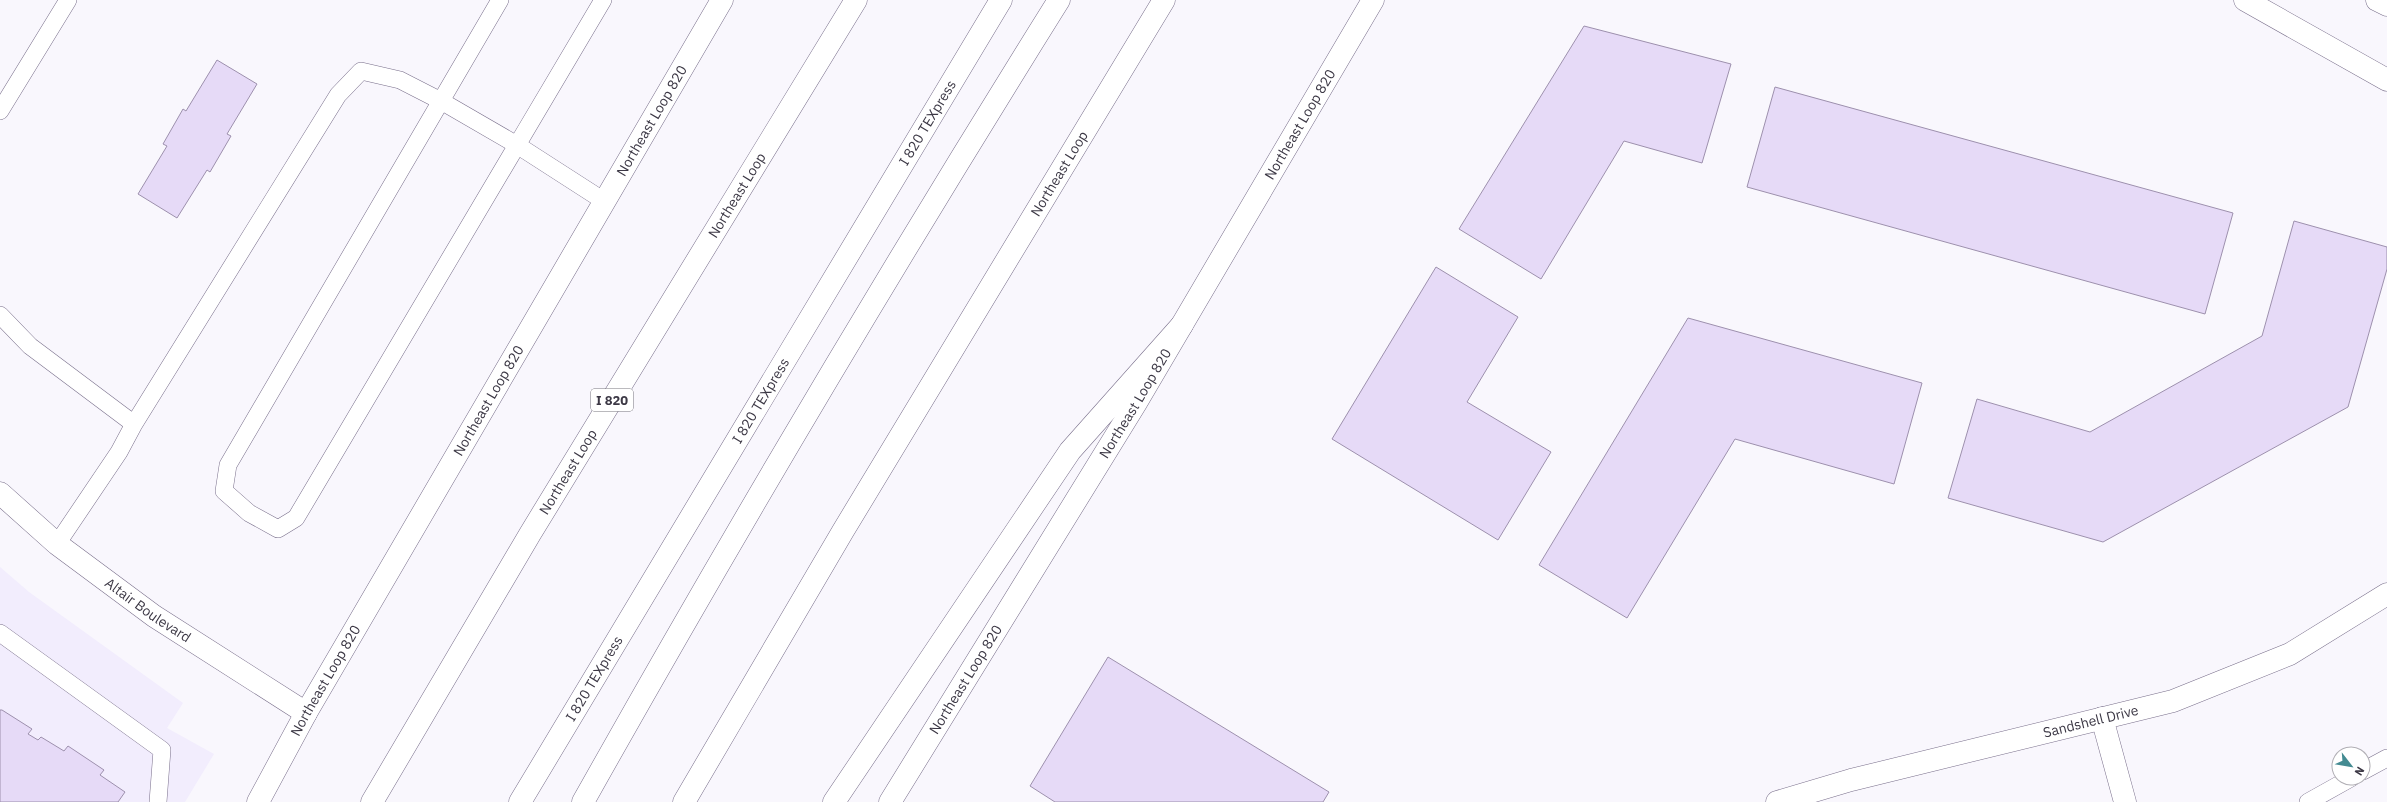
<svg xmlns="http://www.w3.org/2000/svg" width="2387" height="802" font-family="'IBM Plex Sans',sans-serif">
	<style>
		.built { fill: #f2edfd }
		.building { fill: #e6daf7; stroke: #9d90ad }
		.lines { fill: none; stroke-linecap: round; stroke-linejoin: round }
		.service-casing { stroke: #796f8b; stroke-width: 18 }
		.minor-casing { stroke: #796f8b; stroke-width: 23 }
		.secondary-casing { stroke: #796f8b; stroke-width: 23 }
		.motorway-casing { stroke: #796f8b; stroke-width: 23 }
		.service { stroke: #fff; stroke-width: 17 }
		.minor { stroke: #fff; stroke-width: 22 }
		.secondary { stroke: #fff; stroke-width: 22 }
		.motorway { stroke: #fff; stroke-width: 22 }
		.labels { text-anchor: middle; stroke-width: 3.5; stroke-linejoin: round; paint-order: stroke }
		.shield { fill: #fff; stroke: #76747d; stroke-width: 1 }
		.shield-label { font-size: 13px; font-weight: bold; fill: #3c3845 }
		.street-label { font-size: 14px; fill: #3c3845; stroke: #fff }
	</style>
	<rect width="100%" height="100%" fill="#f9f7fd"/>
	<path class="built" d="M 0,567 L 29,592 L 183,703 L 167,728 L 214,754 L 185,802 L 0,802 Z"/>
	<path class="building" d="M 1584,26 L 1731,64 L 1702,163 L 1624,141 L 1541,279 L 1459,229 Z
		M 217,60 L 257,84 L 227,134 L 231,136 L 210,172 L 207,170 L 177,218 L 138,194 L 167,146 L 163,144 L 183,109 L 186,111 Z
		M 1775,87 L 2233,213 L 2205,314 L 1747,187 Z
		M 2294,221 L 2387,247 L 2387,269 L 2348,407 L 2103,542 L 1948,498 L 1977,399 L 2090,432 L 2262,336 Z
		M 1436,267 L 1518,317 L 1467,402 L 1551,452 L 1498,540 L 1332,439 Z
		M 1688,318 L 1922,383 L 1894,484 L 1735,439 L 1627,618 L 1539,565 Z
		M 1108,657 L 1329,792 L 1323,802 L 1055,802 L 1030,786 Z
		M 0,710 L 2,710 L 32,729 L 28,734 L 38,740 L 41,737 L 64,751 L 68,746 L 104,770 L 100,775 L 125,792 L 118,802 L 0,802 Z"/>
	<g class="lines">
		<g class="service-casing">
			<path id="service" d="M 500,0 L 228,465 L 224,491 L 249,513 L 278,529 L 296,518 L 603,0
				M 0,111 L 68,0
				M 0,315 L 30,346 L 134,424 L 119,452 L 57,544
				M 134,424 L 338,95 L 361,71 L 400,80 L 441,101 L 517,145 L 604,201
				M 0,633 L 162,750 L 158,802
				M 2363,771 L 2387,758
				M 2308,802 L 2351,778"/>
		</g>
		<g class="minor-casing">
			<g id="minor">
				<path id="s1" d="M 0,493 L 57,544 L 154,616 L 306,713"/>
				<path d="M 2102,718 L 2125,802"/>
				<path id="s2" d="M 1777,802 L 1851,780 L 2173,701 L 2290,654 L 2387,594"/>
			</g>
		</g>
		<g class="secondary-casing">
			<g id="secondary">
				<path d="M 2245,0 L 2387,80"/>
				<path d="M 2377,0 L 2387,5"/>
				<path id="s3" d="M 258,802 L 306,713 L 722,0"/>
				<path id="s4" d="M 890,802 L 1136,403 L 1373,0"/>
			</g>
		</g>
		<g class="motorway-casing">
			<g id="motorway">
				<path id="s5" d="M 372,802 L 530,534 L 856,0"/>
				<path id="s6" d="M 520,802 L 1001,0"/>
				<path d="M 583,802 C 735,531 894,264 1059,0"/>
				<path id="s7" d="M 684,802 L 843,531 L 1164,0"/>
				<path d="M 834,802 L 1070,451 L 1182,325"/>
			</g>
		</g>
		<use href="#service" class="service"/>
		<use href="#minor" class="minor"/>
		<use href="#secondary" class="secondary"/>
		<use href="#motorway" class="motorway"/>
	</g>
	<g class="labels">
		<rect class="shield" x="591" y="389" width="42" height="22" rx="3"/>
		<g class="shield-label">
			<text x="612" y="405">I 820</text>
		</g>
		<g class="street-label">
			<text dy="5" stroke="none"><textPath href="#s3" startOffset="787">Northeast Loop 820</textPath></text>
			<text dy="5" stroke="none"><textPath href="#s6" startOffset="792">I 820 TEXpress</textPath></text>
			<text dy="5" stroke="none"><textPath href="#s4" startOffset="792">Northeast Loop 820</textPath></text>
			<text dy="5" stroke="none"><textPath href="#s7" startOffset="732">Northeast Loop</textPath></text>
			<text dy="5" stroke="none"><textPath href="#s5" startOffset="708">Northeast Loop</textPath></text>
			<text dy="5" stroke="none"><textPath href="#s3" startOffset="463">Northeast Loop 820</textPath></text>
			<text dy="5" stroke="none"><textPath href="#s6" startOffset="468">I 820 TEXpress</textPath></text>
			<text dy="5" stroke="none"><textPath href="#s4" startOffset="468">Northeast Loop 820</textPath></text>
			<text dy="5" stroke="none"><textPath href="#s5" startOffset="384">Northeast Loop</textPath></text>
			<text dy="5" stroke="none"><textPath href="#s1" startOffset="189">Altair Boulevard</textPath></text>
			<text dy="5" stroke="none"><textPath href="#s6" startOffset="144">I 820 TEXpress</textPath></text>
			<text dy="5" stroke="none"><textPath href="#s4" startOffset="144">Northeast Loop 820</textPath></text>
			<text dy="5" stroke="none"><textPath href="#s3" startOffset="139">Northeast Loop 820</textPath></text>
			<text dy="5" stroke="none"><textPath href="#s2" startOffset="324">Sandshell Drive</textPath></text>
		</g>
	</g>
	<g transform="translate(2351 766) rotate(121)"><circle r="19" fill="#ffffff" stroke="#b1afb5"/>
	<path d="M0-3L7 15L0 10L-7 15Z" fill="#448b92"/>
	<text y="-6" font-size="11" font-weight="bold" text-anchor="middle" fill="#3c3845">N</text>
	</g>
</svg>
